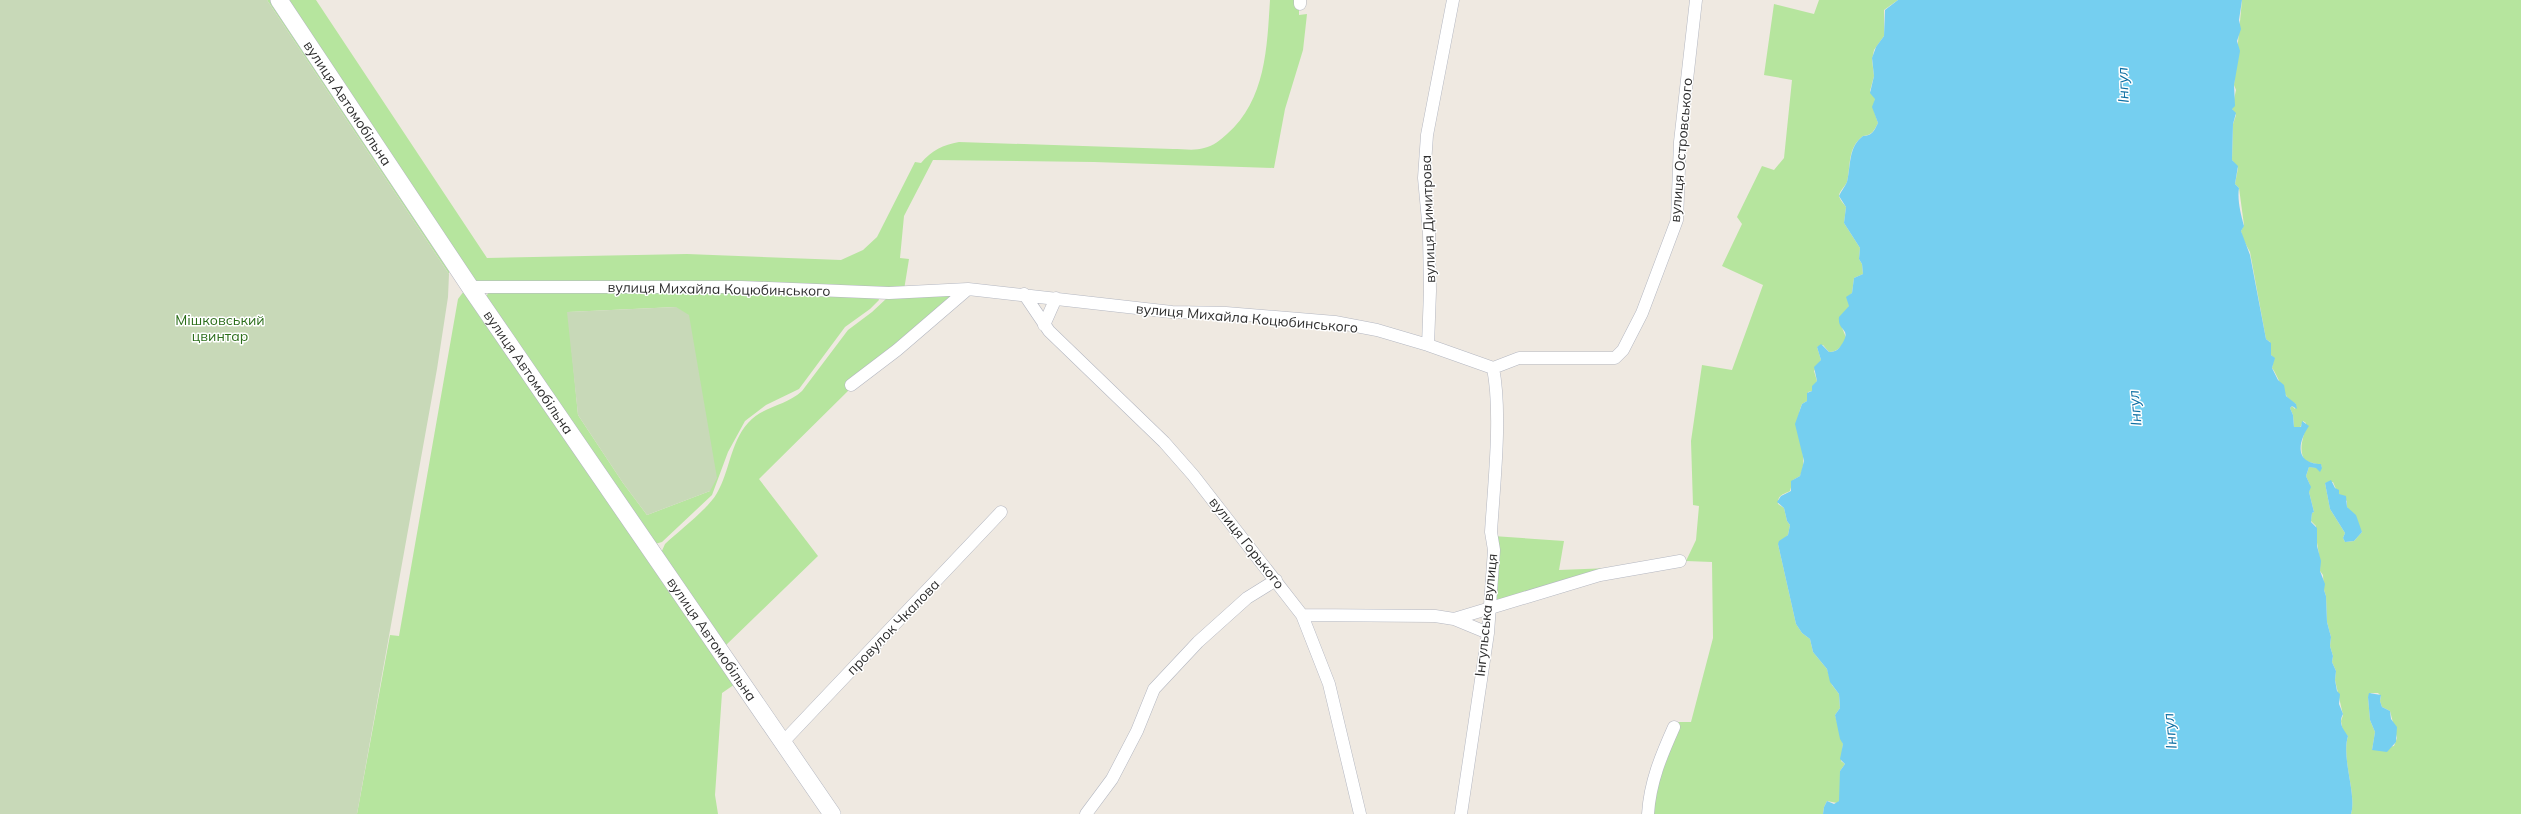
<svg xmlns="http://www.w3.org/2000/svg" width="2521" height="814" font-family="Mulish,sans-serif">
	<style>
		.green { fill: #b6e59e; fill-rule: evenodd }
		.cemetery { fill: #c8d9b8 }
		.water { fill: #75cff0 }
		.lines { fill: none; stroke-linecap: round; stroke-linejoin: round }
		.street-casing { stroke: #b4b7c1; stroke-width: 13 }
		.secondary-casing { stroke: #b4b7c1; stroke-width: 18 }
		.street { stroke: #fff; stroke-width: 12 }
		.secondary { stroke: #fff; stroke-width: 17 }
		.labels { text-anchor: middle; stroke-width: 3; stroke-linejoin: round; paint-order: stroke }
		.street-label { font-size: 14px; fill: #2e2e2e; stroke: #fff }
		.park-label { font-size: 14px; fill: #2c6e1b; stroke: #fff }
		.water-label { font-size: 15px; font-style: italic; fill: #0d6fa3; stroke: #fff }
	</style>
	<rect width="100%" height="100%" fill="#efe9e1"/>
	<path class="green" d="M 267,0 L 273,0 L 449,266 L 449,274 Z
		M 285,0 L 316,0 L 487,258 L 687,254 L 841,260 L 863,250 L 877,237 L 915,162 L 921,163 C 932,150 943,145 959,142 L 1173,149 C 1183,149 1195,151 1204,148 C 1214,146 1220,140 1227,134 C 1266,100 1267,47 1270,0 L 1299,0 L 1299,15 L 1307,14 L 1303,50 L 1285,109 L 1274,168 L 1094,162 L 933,160 L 904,216 L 900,258 L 909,259 L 904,290 L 479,282 L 475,280 Z
		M 1819,0 L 1898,0 L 1884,10 L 1884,36 L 1874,50 L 1872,60 L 1874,76 L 1870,91 L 1875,98 L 1874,111 L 1878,123 C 1874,131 1872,135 1863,136 C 1847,148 1851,166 1847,182 C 1845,187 1839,191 1839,196 C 1840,200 1844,204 1846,207 L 1844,223 L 1860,248 L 1859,259 L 1862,264 L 1863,274 L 1854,278 L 1852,293 L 1847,298 L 1850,304 L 1841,325 L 1847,340 C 1841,346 1838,352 1829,352 L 1823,345 L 1817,347 L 1821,360 L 1814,371 L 1817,381 L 1812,391 L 1808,392 L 1807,401 L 1802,404 C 1790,431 1811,454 1800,476 L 1793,480 L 1790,491 C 1784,494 1777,495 1778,504 L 1784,508 L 1787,521 L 1790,525 L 1788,535 L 1778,544 L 1796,624 L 1802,633 L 1810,639 L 1813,652 L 1827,669 L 1832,685 L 1839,694 L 1840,708 L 1835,715 L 1843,744 L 1841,761 L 1845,764 L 1840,771 L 1840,800 L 1837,803 L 1827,801 L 1824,807 L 1823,814 L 1650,814 L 1662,758 L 1677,722 L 1691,722 L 1713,638 L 1712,562 L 1686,561 L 1696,540 L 1699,506 L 1693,505 L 1691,441 L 1702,365 L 1732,370 L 1763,285 L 1722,266 L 1742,224 L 1737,217 L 1762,166 L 1774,170 L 1784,158 L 1792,80 L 1764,75 L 1774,4 L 1814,14 Z
		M 2242,0 L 2521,0 L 2521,814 L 2351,814 C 2357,793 2341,759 2348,736 L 2343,732 L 2341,721 L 2343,715 L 2335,680 L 2336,671 L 2332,662 L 2333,656 L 2330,646 L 2331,637 L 2327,622 L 2326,596 L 2324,590 L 2323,575 L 2320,571 C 2321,555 2315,542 2316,526 L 2311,521 L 2312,513 L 2314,512 L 2309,492 L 2310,485 L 2306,476 L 2309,467 L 2322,468 L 2321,465 L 2305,461 C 2297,447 2305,437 2306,423 L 2303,421 L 2300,428 L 2294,427 L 2293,415 L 2290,408 L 2292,406 L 2295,409 L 2296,404 C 2284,401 2280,378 2272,368 L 2274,358 L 2271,355 L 2270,342 L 2266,339 L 2250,252 L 2243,239 L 2241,231 L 2244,225 L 2239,188 L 2235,184 L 2238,168 L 2232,160 L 2233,124 L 2236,115 L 2232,109 L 2236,90 L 2234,85 ZM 2333,482 L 2338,494 L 2347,501 L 2347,507 L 2362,532 L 2354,541 L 2345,542 L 2343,538 L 2345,533 L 2330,509 L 2325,483 ZM 2371,693 L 2378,693 L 2381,696 L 2380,701 L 2382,707 L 2390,711 L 2397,738 L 2394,746 L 2372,750 L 2375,732 L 2370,720 L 2368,697 Z
		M 665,290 L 878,297 L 879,300 L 870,309 L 845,327 L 799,389 L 766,405 L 745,421 L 728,452 L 712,495 L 662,542 L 655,544 L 485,298 L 489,292 ZM 676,307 L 710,491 L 647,515 L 623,483 L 578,415 L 568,312 Z
		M 464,291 L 738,682 L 722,693 L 715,795 L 718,814 L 357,814 L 390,635 L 399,636 L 458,299 Z
		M 956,292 L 852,387 L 759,479 L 818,556 L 724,647 L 661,553 L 665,544 C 679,531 709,508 717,493 C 730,471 730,443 748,423 C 763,406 786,406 802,391 L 848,330 L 872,312 L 887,298 Z
		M 1493,536 L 1564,541 L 1559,570 L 1636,567 L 1494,603 Z"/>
	<path class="cemetery" d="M 0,0 L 267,0 L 449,274 L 448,297 L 437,369 L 357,814 L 0,814 Z
		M 676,307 L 689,315 L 717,478 L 710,491 L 647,515 L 623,483 L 578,415 L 567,312 Z"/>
	<path class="water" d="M 1898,0 L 2242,0 L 2239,20 L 2241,29 L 2237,41 L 2240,51 L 2234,85 L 2235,106 L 2232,109 L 2236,113 L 2233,124 L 2232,160 L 2238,166 L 2235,184 L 2239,188 C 2237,199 2241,215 2244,226 L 2241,231 L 2250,255 L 2266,339 L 2271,343 L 2271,355 L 2275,358 L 2272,368 L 2278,380 L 2284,385 L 2286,396 L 2296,404 L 2297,409 L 2292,406 L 2290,408 L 2293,415 L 2294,427 L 2301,427 L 2302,421 L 2309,426 C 2298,442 2294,463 2321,464 L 2322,468 L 2320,472 L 2316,468 L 2309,467 L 2306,476 L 2311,487 L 2309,492 L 2314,512 L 2312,513 L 2311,522 L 2317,528 L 2317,546 L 2321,561 L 2320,571 L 2325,584 L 2324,590 L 2326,596 L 2327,622 L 2331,637 L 2330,646 L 2333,656 L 2332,662 L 2336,671 L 2335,680 L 2337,691 L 2340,694 L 2339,704 L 2343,714 C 2338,723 2343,729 2348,736 C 2341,758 2357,794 2351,814 L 1823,814 L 1824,807 L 1827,801 L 1834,804 L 1839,801 L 1840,771 L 1845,764 L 1840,759 L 1843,744 L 1840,739 L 1835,715 L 1840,708 L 1839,694 L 1830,682 L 1827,669 L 1813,652 L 1810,639 L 1802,633 L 1796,624 L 1778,544 L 1779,541 L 1788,535 L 1790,525 L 1787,521 L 1784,508 L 1777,502 L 1781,496 L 1791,491 L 1791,481 L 1800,476 L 1804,461 L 1795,424 L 1802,404 L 1807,401 L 1807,393 L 1812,391 L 1812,386 L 1817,381 L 1814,367 L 1821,360 L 1817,347 L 1821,344 L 1829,352 C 1834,352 1838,350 1840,347 C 1854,327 1837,333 1839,317 L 1849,306 L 1846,297 L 1852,293 L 1854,278 L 1863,274 L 1862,264 L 1859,259 L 1860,248 L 1844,223 L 1846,207 L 1839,196 C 1841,191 1845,187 1847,182 C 1851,166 1848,147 1863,136 C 1872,136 1874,131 1878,123 L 1872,107 L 1875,99 L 1870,93 L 1874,76 L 1872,58 L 1876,47 L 1884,36 L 1885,10 Z
		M 2331,480 L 2335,488 L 2339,490 L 2339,494 L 2346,496 L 2347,507 L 2356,515 L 2362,532 L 2354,541 L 2345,542 L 2343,538 L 2345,533 L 2330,509 L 2325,483 Z
		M 2369,693 L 2381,695 L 2380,701 L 2382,707 L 2390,711 L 2391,719 L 2397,727 L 2396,742 L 2387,752 L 2372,750 L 2375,732 L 2370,720 L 2368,697 Z"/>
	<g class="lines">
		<g class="street-casing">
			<path id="street" d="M 1300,4 L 1300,0
				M 470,287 L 741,287 L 889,293 L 968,289 L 1172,312 L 1226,313 L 1335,322 L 1377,330 L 1428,345 L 1493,368 L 1519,358 L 1615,358 L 1623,350 L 1642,313 L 1677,220 L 1680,142 L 1696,0
				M 1024,294 L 1049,331 L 1164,442 L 1193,475 L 1302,615 L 1329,684 L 1360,814
				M 1044,325 L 1056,298
				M 1428,345 L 1430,291 L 1429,232 L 1424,178 L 1427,135 L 1453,0
				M 851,385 L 897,350 L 968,289
				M 1302,615 L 1435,616 L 1454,619 L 1488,633
				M 1454,619 L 1600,575 L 1680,561
				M 784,741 L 1001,512
				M 1086,814 L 1112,779 L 1137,731 L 1154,689 L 1198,642 L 1247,598 L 1276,580
				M 1461,814 L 1488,633 L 1494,550 L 1491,532 C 1494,484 1502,413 1493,368
				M 1648,814 C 1650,782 1661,756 1674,727"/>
		</g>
		<g class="secondary-casing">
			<g id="secondary">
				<path id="s1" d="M 279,0 L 470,287 L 832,814"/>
			</g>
		</g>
		<use href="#street" class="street"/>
		<use href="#secondary" class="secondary"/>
	</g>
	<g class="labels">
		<g class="street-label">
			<text dy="5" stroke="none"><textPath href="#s1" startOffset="124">вулиця Автомобільна</textPath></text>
			<text transform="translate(1681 150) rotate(-85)" y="5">вулиця Островського</text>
			<text transform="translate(1428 219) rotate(-92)" y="5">вулиця Димитрова</text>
			<text transform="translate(719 289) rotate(1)" y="5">вулиця Михайла Коцюбинського</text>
			<text transform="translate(1247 318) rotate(5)" y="5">вулиця Михайла Коцюбинського</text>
			<text dy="5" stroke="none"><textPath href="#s1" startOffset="448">вулиця Автомобільна</textPath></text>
			<text transform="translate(1247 543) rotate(52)" y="5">вулиця Горького</text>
			<text transform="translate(1486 615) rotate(-84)" y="5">Інгульська вулиця</text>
			<text transform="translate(893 627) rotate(-46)" y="5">провулок Чкалова</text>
			<text dy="5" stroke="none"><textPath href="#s1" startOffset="772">вулиця Автомобільна</textPath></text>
		</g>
		<g class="park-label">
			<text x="220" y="325">Мішковський<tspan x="220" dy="16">цвинтар</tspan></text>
		</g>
		<g class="water-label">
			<text transform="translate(2123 85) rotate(-92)" y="5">Інгул</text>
			<text transform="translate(2135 408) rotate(-95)" y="5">Інгул</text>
			<text transform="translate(2170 731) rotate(-96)" y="5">Інгул</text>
		</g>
	</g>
</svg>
